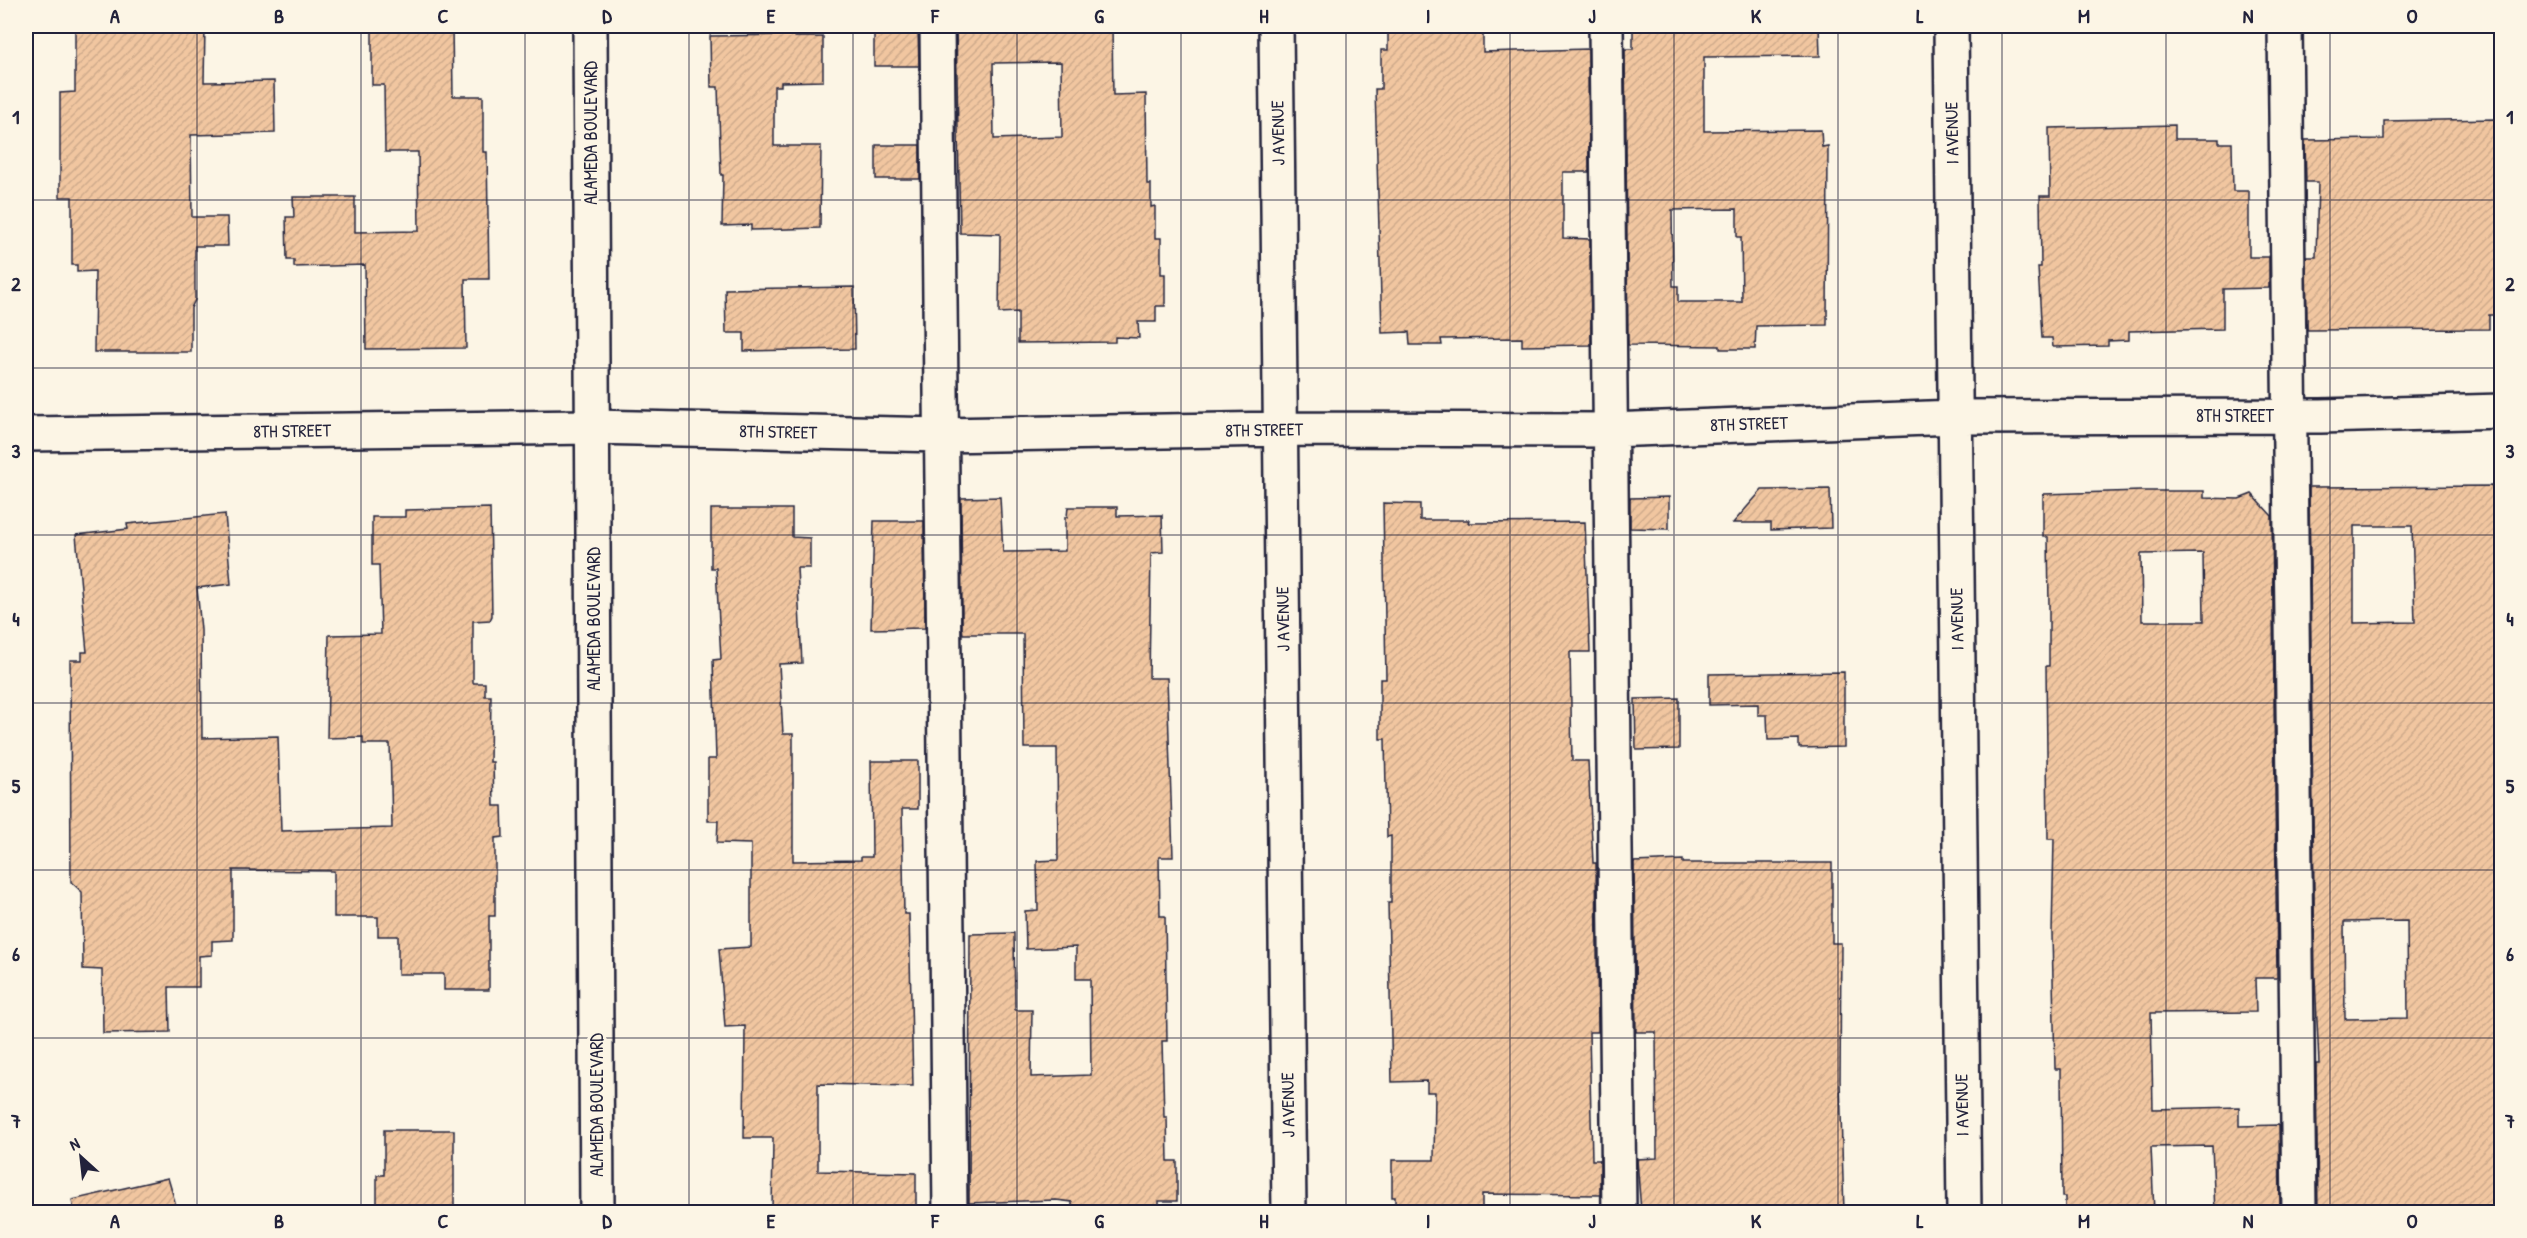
<svg xmlns="http://www.w3.org/2000/svg" width="2527" height="1238" font-family="'Patrick Hand',sans-serif">
	<style>
		.building { fill: url(#building-hatch); stroke: #22223b; stroke-width: 1.5; fill-rule: evenodd }
		.lines { fill: none; stroke-linecap: round; stroke-linejoin: round }
		.minor-casing { stroke: #22223b; stroke-width: 38 }
		.major-casing { stroke: #22223b; stroke-width: 38 }
		.minor { stroke: #fcf5e5; stroke-width: 33 }
		.major { stroke: #fcf5e5; stroke-width: 33 }
		.grid { fill: none; stroke: #22223b; stroke-width: 1.5; stroke-opacity: 0.55 }
		.labels { text-anchor: middle; stroke-width: 6; stroke-linejoin: round; paint-order: stroke }
		.street-label { font-size: 18px; fill: #22223b; stroke: #fcf5e5 }
		.neatline { fill: none; stroke: #22223b; stroke-width: 2 }
		.grid-label { font-size: 20px; text-anchor: middle; font-weight: bold; fill: #22223b }
	</style>
	<defs>
		<pattern id="building-hatch" width="6" height="6" patternUnits="userSpaceOnUse" patternTransform="scale(1.5)"><rect width="6" height="6" fill="#f1c6a0"/><path d="M-1 1l2-2M0 6l6-6M5 7l2-2" fill="none" stroke="#ceaa8b"/></pattern>
	</defs>
	<rect width="100%" height="100%" fill="#fcf5e5"/>
	<filter id="ink" filterUnits="userSpaceOnUse"><feTurbulence type="fractalNoise" baseFrequency=".0167" numOctaves="2"/><feDisplacementMap in="SourceGraphic" scale="12" xChannelSelector="R" yChannelSelector="G"/><feConvolveMatrix kernelMatrix="1 2 1 2 8 2 1 2 1" color-interpolation-filters="sRGB"/></filter>
	<g filter="url(#ink)">
		<path class="building" d="M 95,26 L 205,26 L 204,82 L 274,81 L 275,133 L 191,135 L 192,217 L 227,217 L 228,246 L 195,246 L 195,300 L 191,308 L 191,352 L 94,352 L 95,271 L 77,272 L 77,265 L 72,265 L 72,197 L 60,197 L 60,93 L 75,92 L 75,29 L 95,29 Z
			M 372,26 L 452,26 L 453,96 L 483,96 L 483,152 L 487,152 L 489,279 L 465,279 L 466,348 L 366,349 L 365,265 L 294,267 L 294,260 L 287,260 L 286,217 L 294,217 L 293,197 L 355,197 L 355,232 L 419,231 L 418,152 L 385,152 L 384,85 L 372,85 Z
			M 956,26 L 1112,26 L 1113,95 L 1146,94 L 1147,184 L 1151,184 L 1151,207 L 1155,206 L 1155,238 L 1161,238 L 1161,274 L 1165,274 L 1165,306 L 1156,306 L 1156,322 L 1138,322 L 1139,338 L 1115,337 L 1115,342 L 1018,343 L 1018,312 L 999,313 L 1000,234 L 960,233 ZM 1061,62 L 1062,137 L 994,139 L 993,63 Z
			M 1388,26 L 1483,26 L 1483,52 L 1588,49 L 1589,172 L 1563,172 L 1563,238 L 1590,239 L 1591,345 L 1522,346 L 1522,338 L 1441,339 L 1442,345 L 1410,345 L 1409,332 L 1382,333 L 1375,89 L 1381,89 L 1381,50 L 1388,50 Z
			M 1633,26 L 1819,26 L 1820,56 L 1704,57 L 1704,131 L 1821,130 L 1822,147 L 1828,146 L 1827,325 L 1756,326 L 1755,349 L 1720,349 L 1720,346 L 1628,345 L 1625,49 L 1633,49 ZM 1737,209 L 1737,237 L 1741,237 L 1742,302 L 1678,302 L 1678,286 L 1673,286 L 1672,210 Z
			M 918,29 L 919,66 L 874,66 L 874,30 Z
			M 795,35 L 795,37 L 823,37 L 823,81 L 781,82 L 781,86 L 774,86 L 774,146 L 821,146 L 820,228 L 751,230 L 751,225 L 722,226 L 723,175 L 721,175 L 718,87 L 711,87 L 710,36 Z
			M 2496,119 L 2497,142 L 2500,141 L 2498,315 L 2489,315 L 2489,329 L 2307,330 L 2306,257 L 2316,257 L 2318,182 L 2306,182 L 2305,140 L 2384,139 L 2384,121 Z
			M 2175,125 L 2175,139 L 2219,139 L 2219,143 L 2232,143 L 2233,191 L 2249,191 L 2249,257 L 2269,257 L 2269,288 L 2223,289 L 2223,329 L 2129,331 L 2129,340 L 2108,341 L 2108,346 L 2053,347 L 2052,338 L 2042,338 L 2038,267 L 2041,267 L 2040,196 L 2050,196 L 2049,128 Z
			M 876,145 L 920,145 L 920,179 L 876,179 Z
			M 854,287 L 855,349 L 744,351 L 744,333 L 726,333 L 725,289 Z
			M 2501,486 L 2502,1212 L 2318,1212 L 2316,1064 L 2319,1064 L 2315,977 L 2309,487 ZM 2354,526 L 2412,526 L 2415,622 L 2354,623 ZM 2407,921 L 2408,1018 L 2345,1019 L 2344,922 Z
			M 1830,489 L 1831,528 L 1771,530 L 1771,523 L 1733,523 L 1762,490 Z
			M 2141,491 L 2204,491 L 2204,498 L 2239,499 L 2252,494 L 2272,516 L 2277,978 L 2255,978 L 2256,1012 L 2151,1013 L 2153,1109 L 2239,1107 L 2239,1126 L 2279,1125 L 2280,1212 L 2215,1212 L 2212,1146 L 2151,1147 L 2154,1212 L 2065,1212 L 2065,1197 L 2062,1197 L 2061,1069 L 2055,1069 L 2052,934 L 2054,839 L 2048,839 L 2046,666 L 2049,666 L 2049,606 L 2048,537 L 2043,537 L 2043,497 L 2044,494 ZM 2203,553 L 2204,621 L 2142,621 L 2141,554 Z
			M 1000,497 L 1003,552 L 1065,551 L 1065,517 L 1067,517 L 1068,507 L 1117,507 L 1117,516 L 1162,515 L 1163,552 L 1151,553 L 1149,678 L 1167,678 L 1173,857 L 1159,857 L 1160,916 L 1165,916 L 1167,1041 L 1162,1041 L 1164,1117 L 1167,1117 L 1168,1161 L 1177,1161 L 1177,1201 L 1159,1201 L 1159,1212 L 1072,1212 L 1072,1202 L 1056,1200 L 969,1203 L 970,934 L 1014,933 L 1015,1010 L 1032,1010 L 1031,1077 L 1091,1075 L 1090,979 L 1076,979 L 1076,947 L 1026,949 L 1025,911 L 1038,910 L 1037,861 L 1058,860 L 1057,748 L 1024,748 L 1023,634 L 963,634 L 962,628 L 961,498 Z
			M 1669,497 L 1669,529 L 1630,528 L 1630,498 Z
			M 1383,503 L 1420,504 L 1420,520 L 1469,520 L 1468,523 L 1585,522 L 1590,652 L 1570,652 L 1572,761 L 1588,761 L 1593,863 L 1596,863 L 1598,1032 L 1589,1032 L 1592,1160 L 1600,1160 L 1600,1195 L 1482,1194 L 1482,1212 L 1395,1212 L 1395,1197 L 1392,1197 L 1392,1160 L 1434,1160 L 1435,1092 L 1427,1092 L 1427,1081 L 1392,1082 L 1388,903 L 1391,903 L 1391,836 L 1387,837 L 1385,739 L 1380,739 L 1380,679 L 1386,679 Z
			M 490,508 L 492,616 L 490,620 L 473,621 L 473,683 L 485,683 L 485,696 L 491,696 L 490,762 L 493,762 L 494,806 L 502,806 L 503,837 L 495,838 L 495,916 L 489,916 L 489,990 L 444,990 L 444,974 L 398,974 L 398,936 L 378,936 L 378,917 L 334,917 L 334,871 L 233,870 L 233,940 L 212,941 L 212,955 L 199,956 L 199,987 L 169,987 L 170,1032 L 103,1033 L 102,970 L 83,969 L 82,892 L 71,882 L 70,660 L 82,660 L 82,652 L 87,652 L 76,535 L 128,529 L 127,524 L 225,514 L 231,584 L 197,588 L 201,630 L 202,738 L 278,736 L 281,831 L 392,828 L 390,744 L 363,744 L 363,737 L 327,738 L 329,635 L 381,634 L 379,565 L 372,565 L 372,517 L 405,517 L 405,510 Z
			M 711,509 L 792,509 L 792,537 L 810,538 L 810,568 L 797,568 L 802,663 L 779,664 L 783,734 L 793,734 L 793,861 L 861,860 L 861,857 L 872,857 L 871,761 L 918,761 L 918,809 L 902,809 L 904,914 L 909,914 L 913,1086 L 818,1084 L 818,1171 L 916,1173 L 916,1212 L 772,1212 L 773,1138 L 744,1138 L 745,1026 L 725,1027 L 719,949 L 751,947 L 751,844 L 717,843 L 718,821 L 708,821 L 708,759 L 716,759 L 713,660 L 721,659 L 716,568 L 711,568 Z
			M 874,521 L 924,521 L 925,628 L 871,629 Z
			M 1844,672 L 1844,747 L 1799,748 L 1799,739 L 1768,740 L 1767,715 L 1758,715 L 1758,704 L 1709,705 L 1709,674 Z
			M 1679,698 L 1679,749 L 1636,750 L 1635,699 Z
			M 1683,860 L 1683,863 L 1832,863 L 1832,943 L 1841,943 L 1840,1080 L 1844,1212 L 1641,1212 L 1637,1159 L 1657,1158 L 1656,1032 L 1636,1032 L 1634,862 Z
			M 384,1130 L 454,1130 L 454,1212 L 377,1212 L 377,1175 L 384,1175 Z
			M 168,1178 L 178,1212 L 74,1212 L 72,1200 Z"/>
		<g class="lines">
			<g class="minor-casing">
				<path id="minor" d="M 937,26 L 950,1212
					M 1276,26 L 1289,1212
					M 1606,26 L 1619,1212
					M 1951,26 L 1964,1212
					M 2285,26 L 2299,1212
					M 26,434 L 592,427 L 941,435 L 1281,429 L 1610,430 L 1955,417 L 2321,416 L 2502,411"/>
			</g>
			<g class="major-casing">
				<path id="major" d="M 590,26 L 597,1212"/>
			</g>
			<use href="#minor" class="minor"/>
			<use href="#major" class="major"/>
		</g>
	</g>
	<path class="grid" d="M 197,26 L 197,1212M 361,26 L 361,1212M 525,26 L 525,1212M 689,26 L 689,1212M 853,26 L 853,1212M 1017,26 L 1017,1212M 1181,26 L 1181,1212M 1346,26 L 1346,1212M 1510,26 L 1510,1212M 1674,26 L 1674,1212M 1838,26 L 1838,1212M 2002,26 L 2002,1212M 2166,26 L 2166,1212M 2330,26 L 2330,1212M 26,200 L 2502,200M 26,368 L 2502,368M 26,535 L 2502,535M 26,703 L 2502,703M 26,870 L 2502,870M 26,1038 L 2502,1038"/>
	<g class="labels">
		<g class="street-label">
			<text transform="translate(591 133) rotate(-90)" y="6">ALAMEDA BOULEVARD</text>
			<text transform="translate(1278 133) rotate(-91)" y="6">J AVENUE</text>
			<text transform="translate(1952 133) rotate(-91)" y="6">I AVENUE</text>
			<text x="2235" y="422">8TH STREET</text>
			<text transform="translate(1749 424) rotate(-2)" y="6">8TH STREET</text>
			<text transform="translate(1264 430) rotate(-1)" y="6">8TH STREET</text>
			<text transform="translate(292 431) rotate(-1)" y="6">8TH STREET</text>
			<text transform="translate(778 432) rotate(1)" y="6">8TH STREET</text>
			<text transform="translate(594 619) rotate(-90)" y="6">ALAMEDA BOULEVARD</text>
			<text transform="translate(1283 619) rotate(-91)" y="6">J AVENUE</text>
			<text transform="translate(1957 619) rotate(-91)" y="6">I AVENUE</text>
			<text transform="translate(597 1105) rotate(-90)" y="6">ALAMEDA BOULEVARD</text>
			<text transform="translate(1288 1105) rotate(-91)" y="6">J AVENUE</text>
			<text transform="translate(1962 1105) rotate(-91)" y="6">I AVENUE</text>
		</g>
	</g>
	<rect width="2527" height="1238" fill="none" stroke="#fcf5e5" stroke-width="66"/>
	<g transform="translate(81 1157) rotate(333)" stroke="#fcf5e5" stroke-width="4.5" paint-order="stroke">
	<path d="M0-4.5L10 22L0 15L-10 22Z" fill="#22223b"/>
	<text y="-9" font-size="16" font-weight="bold" text-anchor="middle" fill="#22223b">N</text>
	</g>
	<rect x="33" y="33" width="2461" height="1172" class="neatline"/>
	<g class="grid-label">
		<text x="115" y="23">A</text>
		<text x="279" y="23">B</text>
		<text x="443" y="23">C</text>
		<text x="607" y="23">D</text>
		<text x="771" y="23">E</text>
		<text x="935" y="23">F</text>
		<text x="1099" y="23">G</text>
		<text x="1264" y="23">H</text>
		<text x="1428" y="23">I</text>
		<text x="1592" y="23">J</text>
		<text x="1756" y="23">K</text>
		<text x="1920" y="23">L</text>
		<text x="2084" y="23">M</text>
		<text x="2248" y="23">N</text>
		<text x="2412" y="23">O</text>
		<text x="16" y="124">1</text>
		<text x="2510" y="124">1</text>
		<text x="16" y="291">2</text>
		<text x="2510" y="291">2</text>
		<text x="16" y="458">3</text>
		<text x="2510" y="458">3</text>
		<text x="16" y="626">4</text>
		<text x="2510" y="626">4</text>
		<text x="16" y="793">5</text>
		<text x="2510" y="793">5</text>
		<text x="16" y="961">6</text>
		<text x="2510" y="961">6</text>
		<text x="16" y="1128">7</text>
		<text x="2510" y="1128">7</text>
		<text x="115" y="1228">A</text>
		<text x="279" y="1228">B</text>
		<text x="443" y="1228">C</text>
		<text x="607" y="1228">D</text>
		<text x="771" y="1228">E</text>
		<text x="935" y="1228">F</text>
		<text x="1099" y="1228">G</text>
		<text x="1264" y="1228">H</text>
		<text x="1428" y="1228">I</text>
		<text x="1592" y="1228">J</text>
		<text x="1756" y="1228">K</text>
		<text x="1920" y="1228">L</text>
		<text x="2084" y="1228">M</text>
		<text x="2248" y="1228">N</text>
		<text x="2412" y="1228">O</text>
	</g>
</svg>
